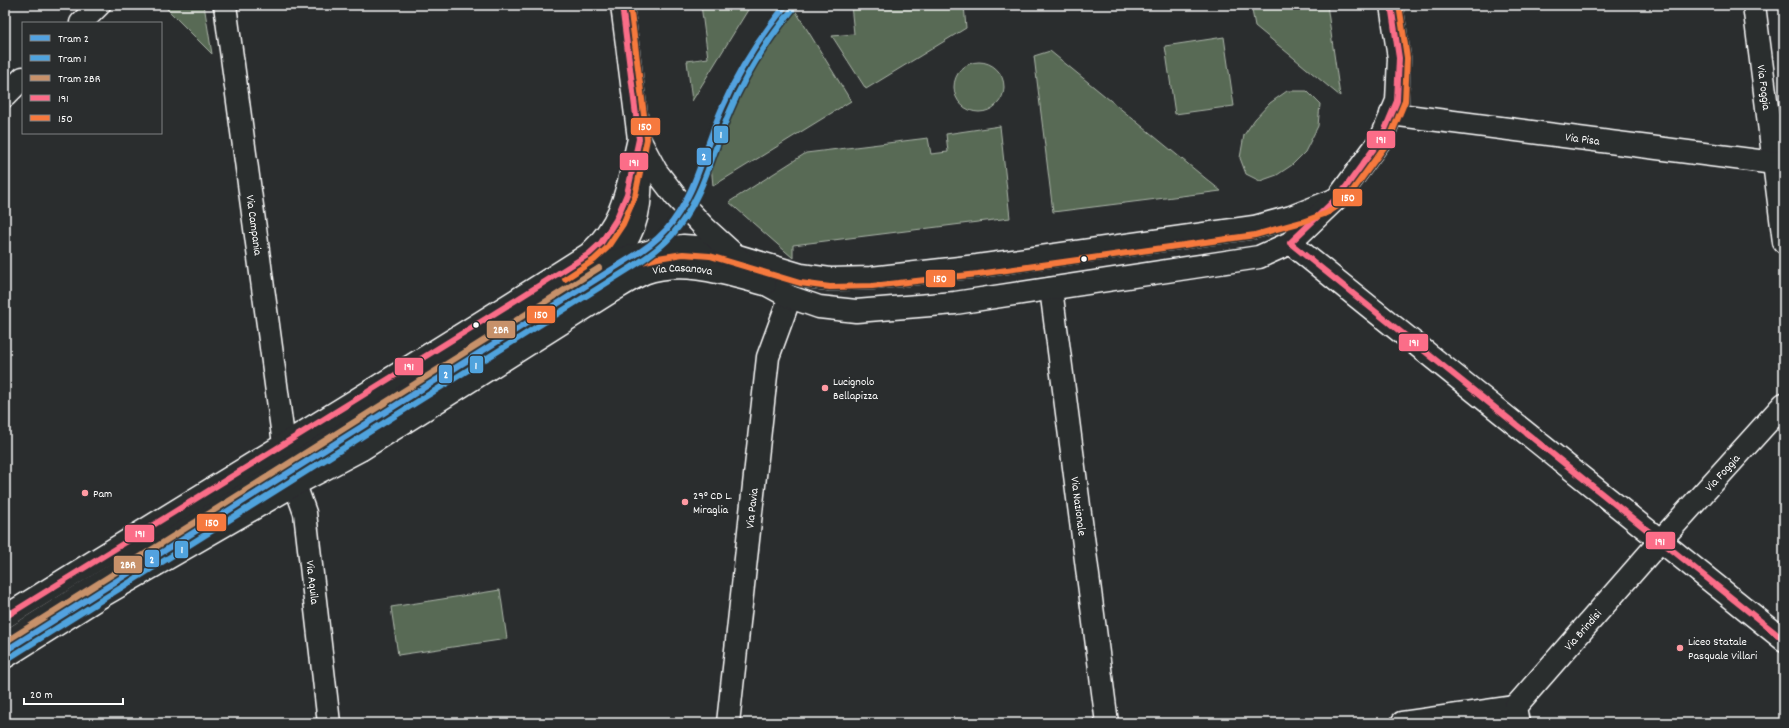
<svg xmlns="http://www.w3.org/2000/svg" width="1789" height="728" font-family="Dekko,sans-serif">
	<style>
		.green { fill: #586b55; stroke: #acb5aa }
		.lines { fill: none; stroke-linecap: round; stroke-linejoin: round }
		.minor-casing { stroke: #fff; stroke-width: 25 }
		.major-casing { stroke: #fff; stroke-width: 25 }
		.minor { stroke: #2a2d2e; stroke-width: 22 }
		.major { stroke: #2a2d2e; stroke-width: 22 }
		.bus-1-casing { stroke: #2a2d2e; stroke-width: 9 }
		.bus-2-casing { stroke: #2a2d2e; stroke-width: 9 }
		.bus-1 { stroke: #fb6d88; stroke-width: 6 }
		.bus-2 { stroke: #f6793e; stroke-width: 6 }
		.tram-1-casing { stroke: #2a2d2e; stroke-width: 9 }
		.tram-2-casing { stroke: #2a2d2e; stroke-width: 9 }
		.tram-3-casing { stroke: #2a2d2e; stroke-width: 9 }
		.tram-1 { stroke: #53a2e0; stroke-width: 6 }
		.tram-2 { stroke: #50a3dd; stroke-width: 6 }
		.tram-3 { stroke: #c7916a; stroke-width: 6 }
		.bus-dot { fill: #fff; stroke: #2a2d2e; stroke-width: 1.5 }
		.poi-dot { fill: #ff9aa2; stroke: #2a2d2e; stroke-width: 1.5 }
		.labels { text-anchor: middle; stroke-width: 3.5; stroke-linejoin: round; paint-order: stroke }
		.street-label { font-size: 12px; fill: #fff; stroke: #2a2d2e }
		.poi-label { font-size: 12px; fill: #fff; stroke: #2a2d2e; text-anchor: start }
		.line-badge { stroke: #2a2d2e; stroke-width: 1.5 }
		.badge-label { font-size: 11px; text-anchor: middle; font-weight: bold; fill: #fff }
	</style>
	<rect width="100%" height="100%" fill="#2a2d2e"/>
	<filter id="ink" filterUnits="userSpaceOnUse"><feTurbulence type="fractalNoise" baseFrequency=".025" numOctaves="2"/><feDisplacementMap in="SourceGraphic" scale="8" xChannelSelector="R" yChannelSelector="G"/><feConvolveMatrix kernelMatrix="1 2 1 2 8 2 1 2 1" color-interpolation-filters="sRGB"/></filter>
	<g filter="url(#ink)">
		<path class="green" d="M 163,5 L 204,5 L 212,54 Z
			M 701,5 L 751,5 L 692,101 L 687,61 L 708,58 Z
			M 851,5 L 964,5 L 966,28 L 866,89 L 832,36 L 854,34 Z
			M 1251,5 L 1327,5 L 1340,96 L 1255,26 Z
			M 795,10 L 851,101 L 713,186 L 711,164 L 738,92 L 767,45 Z
			M 1224,37 L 1234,106 L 1175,114 L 1165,46 Z
			M 1050,51 L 1221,191 L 1053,212 L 1034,56 Z
			M954 87a25 25 0 1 1 50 0a25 25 0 1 1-50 0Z
			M 1287,91 L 1307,91 L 1320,104 L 1318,126 L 1305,152 L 1292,165 L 1277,175 L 1260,181 L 1246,174 L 1240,158 L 1244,135 L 1255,119 L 1270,103 Z
			M 1000,126 L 1010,218 L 793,245 L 793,258 L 729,202 L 806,153 L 928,138 L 931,154 L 948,152 L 946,134 Z
			M 500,590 L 507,639 L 398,655 L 391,607 Z"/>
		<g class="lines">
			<g class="minor-casing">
				<g id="minor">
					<path id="s1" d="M 225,5 L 284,444 L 288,465 L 305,513 L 329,723"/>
					<path id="s2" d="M 1754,5 L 1784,242"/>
					<path d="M 81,23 L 99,5"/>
					<path d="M 5,96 L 23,78"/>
					<path id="s3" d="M 1391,114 L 1774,163 L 1784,161"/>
					<path d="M 1290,243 L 1784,640"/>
					<path d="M 610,262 C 617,253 625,245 630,234 C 643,209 641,177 639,149"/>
					<path id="s4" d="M 1051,289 L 1107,723"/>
					<path d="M 5,643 L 610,262 L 656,250 L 683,246 L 711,248 L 801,275 L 830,279 L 871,278 L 977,266 L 1254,227 L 1291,217 L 1334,200"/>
					<path id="s5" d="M 728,723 L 768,357 L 790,297"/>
					<path d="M 1402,723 L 1515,707"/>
					<path id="s6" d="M 1518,723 L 1515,707 L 1661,540 L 1784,404"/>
				</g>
			</g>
			<g class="major-casing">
				<g id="major">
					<path d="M 622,5 L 639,139 L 656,171 L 676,197 L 705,228 L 768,285 L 790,297 L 819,307 L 856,311 L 955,303 L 1259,257 L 1290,243 L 1340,195 L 1381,139 L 1397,101 L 1399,58 L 1391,5"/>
					<path d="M 5,617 C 199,495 396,378 589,254 C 625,221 628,184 639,139"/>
					<path id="s7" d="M 5,657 L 102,596 L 294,485 L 362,449 L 612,291 C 622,285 633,278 644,273 C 683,259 727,274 765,284"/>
				</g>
			</g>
			<use href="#minor" class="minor"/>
			<use href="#major" class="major"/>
			<g class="bus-1-casing">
				<path id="bus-1" d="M 1290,243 L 1784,640
					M 1290,243 L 1340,195 L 1381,139 L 1397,101 L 1399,58 L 1391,5
					M 5,617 L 516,300 L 589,254 L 601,243 L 616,220 L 627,194 L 639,139 L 622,5"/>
			</g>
			<g class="bus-2-casing">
				<path id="bus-2" d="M 565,279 L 594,260 L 607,248 L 623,224 L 635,196 L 647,139 L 630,5
					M 9,650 L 613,269 L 658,258 L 683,254 L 710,256 L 800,283 L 830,287 L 872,286 L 978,274 L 1255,235 L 1302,222 L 1327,213 L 1345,201 L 1388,142 L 1405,101 L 1407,58 L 1399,5"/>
			</g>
			<use href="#bus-1" class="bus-1"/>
			<use href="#bus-2" class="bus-2"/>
			<g class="tram-1-casing">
				<path id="tram-1" d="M 5,651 L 627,260 C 641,252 655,242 666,230 C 697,195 704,147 723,106 C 739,69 761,36 786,5"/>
			</g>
			<g class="tram-2-casing">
				<path id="tram-2" d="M 9,658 L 632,267 C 646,258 661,248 672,235 C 703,199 712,153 730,111 C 745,74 767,41 792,10"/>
			</g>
			<g class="tram-3-casing">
				<path id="tram-3" d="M 5,642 L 599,268"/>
			</g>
			<use href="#tram-1" class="tram-1"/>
			<use href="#tram-2" class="tram-2"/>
			<use href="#tram-3" class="tram-3"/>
		</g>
	</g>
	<g class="bus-dot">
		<circle cx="1084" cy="259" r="3.5"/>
		<circle cx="476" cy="325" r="3.5"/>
	</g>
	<g class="poi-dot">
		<circle cx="825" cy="388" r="4"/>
		<circle cx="85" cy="493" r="4"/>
		<circle cx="685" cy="502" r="4"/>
		<circle cx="1680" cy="648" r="4"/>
	</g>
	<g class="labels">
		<g class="street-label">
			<text dy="4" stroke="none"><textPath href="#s2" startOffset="83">Via Foggia</textPath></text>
			<text dy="4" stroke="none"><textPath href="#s3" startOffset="193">Via Pisa</textPath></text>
			<text dy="4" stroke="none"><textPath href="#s1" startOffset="222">Via Campania</textPath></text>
			<text dy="4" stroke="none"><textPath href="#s7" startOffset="785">Via Casanova</textPath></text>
			<text dy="4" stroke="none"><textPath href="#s6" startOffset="329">Via Foggia</textPath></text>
			<text dy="4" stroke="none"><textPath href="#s4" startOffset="219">Via Nazionale</textPath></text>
			<text dy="4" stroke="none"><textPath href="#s5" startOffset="216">Via Pavia</textPath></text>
			<text dy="4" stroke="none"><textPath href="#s1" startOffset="585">Via Aquila</textPath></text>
			<text dy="4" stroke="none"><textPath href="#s6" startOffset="119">Via Brindisi</textPath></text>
		</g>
		<g class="poi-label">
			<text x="833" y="385">Lucignolo<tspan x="833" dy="14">Bellapizza</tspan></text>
			<text x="93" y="497">Pam</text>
			<text x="693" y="499">29° CD L.<tspan x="693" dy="14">Miraglia</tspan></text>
			<text x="1688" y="645">Liceo Statale<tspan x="1688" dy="14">Pasquale Villari</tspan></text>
		</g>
	</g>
	<g class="line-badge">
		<rect x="630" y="117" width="31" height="19" rx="4" fill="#f6793e"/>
		<rect x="713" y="125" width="16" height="19" rx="4" fill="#50a3dd"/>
		<rect x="1366" y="130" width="30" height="19" rx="4" fill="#fb6d88"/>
		<rect x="696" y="147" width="16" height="19" rx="4" fill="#53a2e0"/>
		<rect x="619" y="152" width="30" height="19" rx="4" fill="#fb6d88"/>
		<rect x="1332" y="188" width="31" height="19" rx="4" fill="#f6793e"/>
		<rect x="925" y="269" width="31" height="19" rx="4" fill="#f6793e"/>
		<rect x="526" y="305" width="30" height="19" rx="4" fill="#f6793e"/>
		<rect x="486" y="320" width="30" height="19" rx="4" fill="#c7916a"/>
		<rect x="1398" y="333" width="31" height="19" rx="4" fill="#fb6d88"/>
		<rect x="469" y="355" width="15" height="19" rx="4" fill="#50a3dd"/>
		<rect x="394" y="357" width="30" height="19" rx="4" fill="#fb6d88"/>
		<rect x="438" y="364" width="15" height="20" rx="4" fill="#53a2e0"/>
		<rect x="196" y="513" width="31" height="19" rx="4" fill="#f6793e"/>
		<rect x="124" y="524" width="31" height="19" rx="4" fill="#fb6d88"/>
		<rect x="1645" y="531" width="31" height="19" rx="4" fill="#fb6d88"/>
		<rect x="174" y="540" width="15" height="19" rx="4" fill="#50a3dd"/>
		<rect x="144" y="549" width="16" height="19" rx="4" fill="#53a2e0"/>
		<rect x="113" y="555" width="30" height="19" rx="4" fill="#c7916a"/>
	</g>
	<g class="badge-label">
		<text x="645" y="130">150</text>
		<text x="721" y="138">1</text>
		<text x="1381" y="143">191</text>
		<text x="704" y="160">2</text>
		<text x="634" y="166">191</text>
		<text x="1348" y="201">150</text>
		<text x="940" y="282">150</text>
		<text x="541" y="318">150</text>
		<text x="501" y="333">2BR</text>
		<text x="1414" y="346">191</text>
		<text x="476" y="369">1</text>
		<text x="409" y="370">191</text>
		<text x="446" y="378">2</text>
		<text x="212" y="526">150</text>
		<text x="140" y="537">191</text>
		<text x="1660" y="545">191</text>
		<text x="182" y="553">1</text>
		<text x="152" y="563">2</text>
		<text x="128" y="568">2BR</text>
	</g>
	<rect width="1789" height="728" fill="none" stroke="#2a2d2e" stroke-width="20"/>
	<rect x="10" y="10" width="1769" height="708" fill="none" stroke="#fff" stroke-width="1.5" filter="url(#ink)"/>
	<rect x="22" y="22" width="140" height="112" fill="#2a2d2e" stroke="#7f8182"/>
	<rect x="30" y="35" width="20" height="6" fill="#53a2e0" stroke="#7f8182"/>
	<text x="58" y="42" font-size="12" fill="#ffffff">Tram 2</text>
	<rect x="30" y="55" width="20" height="6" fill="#50a3dd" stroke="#7f8182"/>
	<text x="58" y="62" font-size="12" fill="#ffffff">Tram 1</text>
	<rect x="30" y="75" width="20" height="6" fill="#c7916a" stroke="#7f8182"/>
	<text x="58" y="82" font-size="12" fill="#ffffff">Tram 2BR</text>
	<rect x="30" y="95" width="20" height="6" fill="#fb6d88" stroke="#7f8182"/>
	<text x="58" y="102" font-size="12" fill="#ffffff">191</text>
	<rect x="30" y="115" width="20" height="6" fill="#f6793e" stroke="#7f8182"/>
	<text x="58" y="122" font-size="12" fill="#ffffff">150</text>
	<path d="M24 698v6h99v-6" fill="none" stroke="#ffffff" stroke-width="2"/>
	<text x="30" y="698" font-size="12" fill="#ffffff" stroke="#2a2d2e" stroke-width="3" paint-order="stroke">20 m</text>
</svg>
